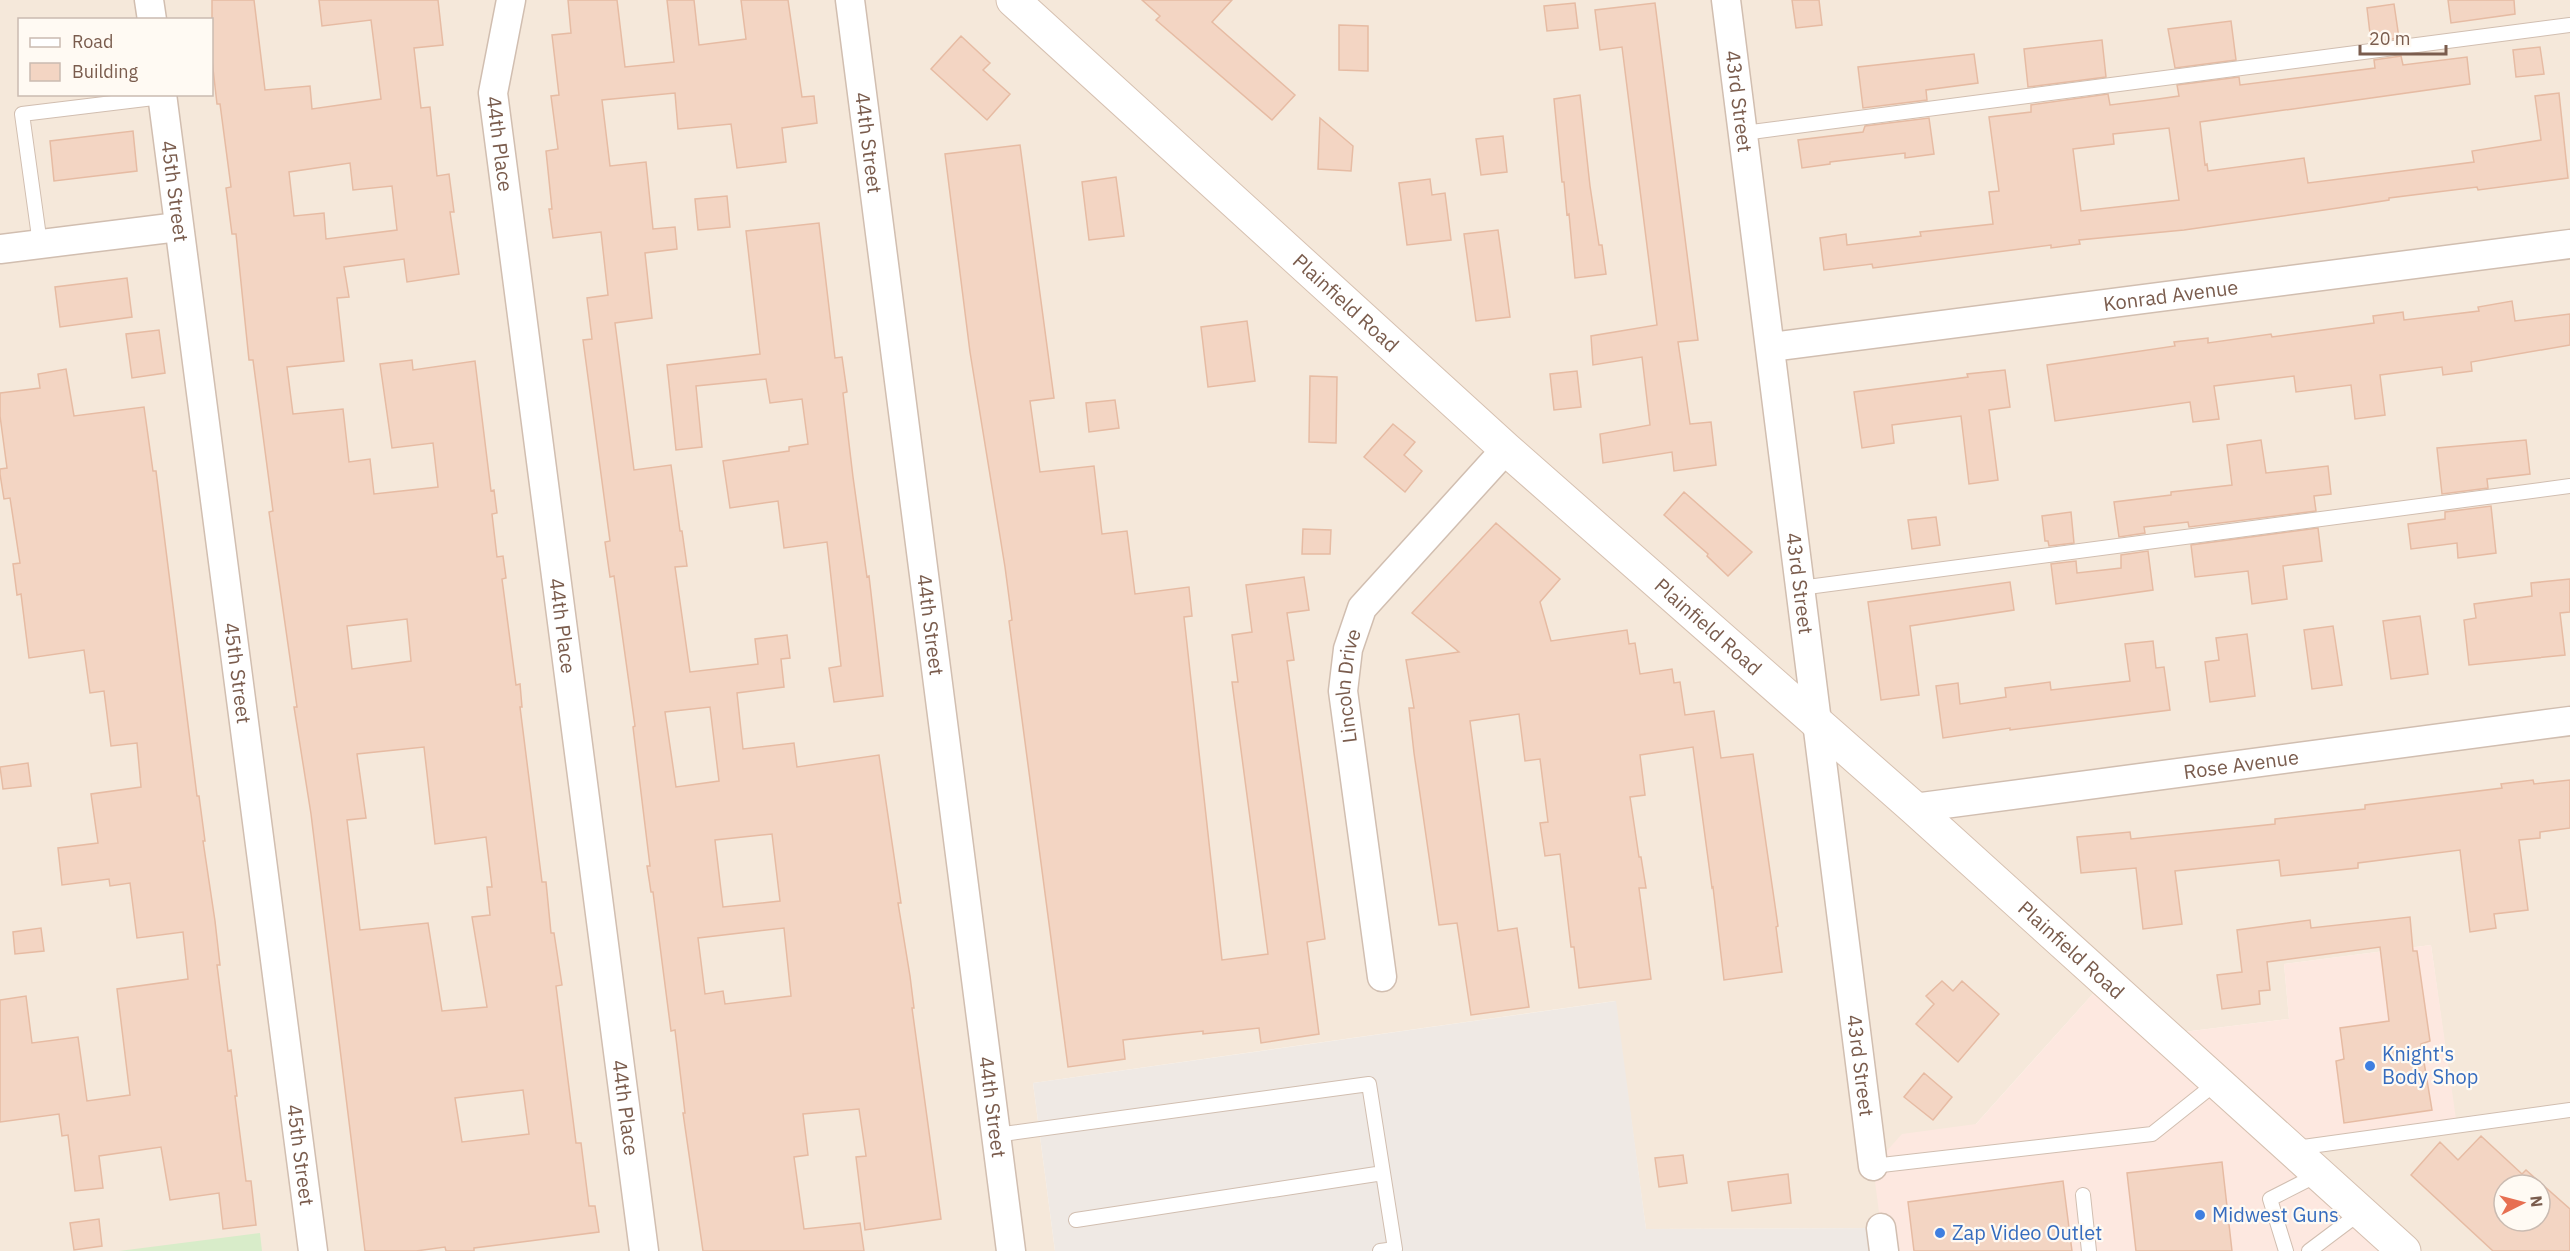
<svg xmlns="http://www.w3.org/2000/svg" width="2570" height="1251" font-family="'IBM Plex Sans',sans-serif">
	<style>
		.residential { fill: #f5e8da; fill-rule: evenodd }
		.commercial { fill: #fde8e0 }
		.industrial { fill: #efe9e4 }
		.green { fill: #d8ecc9 }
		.building { fill: #f3d5c3; stroke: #e6bba3; stroke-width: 1.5; fill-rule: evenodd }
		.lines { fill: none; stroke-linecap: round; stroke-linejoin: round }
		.lane-casing { stroke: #d1beb0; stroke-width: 16 }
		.street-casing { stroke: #d1beb0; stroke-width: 31 }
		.secondary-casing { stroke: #d6c0b0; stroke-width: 35 }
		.lane { stroke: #fff; stroke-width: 14 }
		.street { stroke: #fff; stroke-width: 28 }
		.secondary { stroke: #fff; stroke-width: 33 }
		.shop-dot { fill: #3f7fe0; stroke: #fffaf3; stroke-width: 2 }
		.labels { text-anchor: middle; stroke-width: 4.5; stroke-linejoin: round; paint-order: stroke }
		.street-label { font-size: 20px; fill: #7a5c4d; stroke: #fffaf3 }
		.shop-label { font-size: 20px; fill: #366cbe; stroke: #fffaf3; text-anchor: start }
	</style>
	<rect width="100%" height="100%" fill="#fdf6ec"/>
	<path class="residential" d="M 0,0 L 2570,0 L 2570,1251 L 2404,1251 L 2291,1149 L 2456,1126 L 2431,945 L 2284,964 L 2289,1019 L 2151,1036 L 2099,987 L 1975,1125 L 1902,1135 L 1881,1228 L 1646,1229 L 1615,1001 L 1033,1083 L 1055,1251 L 0,1251 ZM 20,20 L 212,20 L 212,94 L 20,94 ZM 2504,1185 L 2540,1185 L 2540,1221 L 2504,1221 Z"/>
	<path class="commercial" d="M 2431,945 L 2457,1126 L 2292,1149 L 2404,1251 L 1884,1251 L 1873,1166 L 1902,1134 L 1976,1124 L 2099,987 L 2151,1036 L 2289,1019 L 2284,964 Z"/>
	<path class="industrial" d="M 1616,1001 L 1646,1229 L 1881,1228 L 1884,1251 L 1055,1251 L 1033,1083 Z"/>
	<path class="green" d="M 260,1233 L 262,1251 L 119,1251 Z"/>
	<path class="building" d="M 212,0 L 254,0 L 265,90 L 310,86 L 312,109 L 381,99 L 371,20 L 322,26 L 319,0 L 438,0 L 443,45 L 414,48 L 421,108 L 430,107 L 437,176 L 449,174 L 454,212 L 450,212 L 459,274 L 407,282 L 404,259 L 344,267 L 349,297 L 337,298 L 344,361 L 287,367 L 293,414 L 343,409 L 349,462 L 370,459 L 374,494 L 438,487 L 433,443 L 392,448 L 380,364 L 412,360 L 413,370 L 475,361 L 491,491 L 494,490 L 497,513 L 492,514 L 497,557 L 503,556 L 506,578 L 502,579 L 516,685 L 520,684 L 522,707 L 520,707 L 542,882 L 546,882 L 551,933 L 554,933 L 562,985 L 556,986 L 576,1143 L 581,1143 L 589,1206 L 595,1206 L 599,1232 L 474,1248 L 474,1251 L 446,1251 L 445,1247 L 416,1251 L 365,1251 L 311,814 L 294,707 L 297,707 L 269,512 L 273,511 L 262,428 L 253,360 L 249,360 L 236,234 L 232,234 L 226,188 L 231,187 L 220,104 L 217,104 L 212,60 ZM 350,163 L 353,190 L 392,186 L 397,230 L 326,239 L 324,213 L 294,216 L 289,172 ZM 407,619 L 411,661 L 352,669 L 347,626 ZM 424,747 L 435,844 L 486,837 L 492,887 L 487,887 L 490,915 L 472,917 L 487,1007 L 442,1011 L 428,923 L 360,930 L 347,820 L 366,818 L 357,754 ZM 523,1090 L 529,1134 L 462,1142 L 455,1098 Z
		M 568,0 L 617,0 L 625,67 L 674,62 L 667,0 L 694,0 L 699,45 L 746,39 L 741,0 L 788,0 L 802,97 L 814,96 L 817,123 L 782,128 L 786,162 L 737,168 L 731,124 L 678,129 L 675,93 L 602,100 L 610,166 L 646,162 L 653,229 L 675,227 L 677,249 L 645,253 L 652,318 L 615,323 L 634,470 L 671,465 L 680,531 L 682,531 L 687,566 L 675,567 L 690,672 L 758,664 L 755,639 L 787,635 L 790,658 L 781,659 L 784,687 L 737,693 L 743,749 L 794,743 L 797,767 L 879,755 L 901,903 L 898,903 L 910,976 L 914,1008 L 912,1008 L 941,1219 L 865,1230 L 856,1157 L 866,1156 L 859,1109 L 803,1114 L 808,1155 L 794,1157 L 804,1229 L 860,1223 L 864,1251 L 703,1251 L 683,1113 L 685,1113 L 675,1030 L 671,1031 L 653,892 L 651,892 L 647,866 L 650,866 L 633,727 L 635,726 L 614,576 L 610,577 L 605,542 L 610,541 L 583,340 L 592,339 L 587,298 L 608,295 L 601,232 L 553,238 L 549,209 L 552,209 L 546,151 L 558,149 L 551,96 L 559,95 L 552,35 L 571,33 ZM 710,707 L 719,781 L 676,787 L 665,712 ZM 772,834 L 780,901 L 723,907 L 715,840 ZM 784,928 L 791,996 L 725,1004 L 723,991 L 705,994 L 698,938 Z
		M 1142,0 L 1232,0 L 1212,22 L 1295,95 L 1272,120 L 1156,20 L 1160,16 Z
		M 1792,0 L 1819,0 L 1822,25 L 1796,28 Z
		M 2448,0 L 2514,0 L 2515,14 L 2451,23 Z
		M 1575,3 L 1578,28 L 1547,31 L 1544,6 Z
		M 1655,3 L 1698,340 L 1678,342 L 1690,424 L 1711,422 L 1716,465 L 1674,471 L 1672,452 L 1603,463 L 1600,434 L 1650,425 L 1642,357 L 1593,365 L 1591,336 L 1657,325 L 1622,47 L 1600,50 L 1595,10 Z
		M 2394,4 L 2399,38 L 2371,42 L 2367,8 Z
		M 2231,21 L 2236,60 L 2175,68 L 2168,29 Z
		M 1339,25 L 1368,26 L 1368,71 L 1339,70 Z
		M 961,36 L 990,63 L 983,70 L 1010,94 L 987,120 L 931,69 Z
		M 2102,40 L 2106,77 L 2028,87 L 2024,49 Z
		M 2540,47 L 2544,74 L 2516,77 L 2513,50 Z
		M 1974,54 L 1978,83 L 1926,90 L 1927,100 L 1863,108 L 1858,67 Z
		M 2401,56 L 2403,65 L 2467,57 L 2470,84 L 2200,122 L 2205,165 L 2207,164 L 2208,171 L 2304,158 L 2308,183 L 2474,162 L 2472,151 L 2541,140 L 2535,96 L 2559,93 L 2568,178 L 2478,190 L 2477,187 L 2389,198 L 2389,200 L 2338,208 L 2184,230 L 2079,240 L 2080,244 L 2051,248 L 2051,245 L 1873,268 L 1872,264 L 1824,270 L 1820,238 L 1846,234 L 1847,245 L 1921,236 L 1920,232 L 1993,224 L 1989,192 L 1999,191 L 1989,117 L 2031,112 L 2031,105 L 2108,94 L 2110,105 L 2158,99 L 2179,96 L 2177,85 L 2239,77 L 2240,85 L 2375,68 L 2374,60 ZM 2169,128 L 2179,200 L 2081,211 L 2073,149 L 2114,144 L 2113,134 Z
		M 1580,95 L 1590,186 L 1599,245 L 1602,245 L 1606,274 L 1575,278 L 1569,214 L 1567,215 L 1564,182 L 1562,182 L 1554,99 Z
		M 1320,118 L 1353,146 L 1351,171 L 1318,169 Z
		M 1929,118 L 1934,154 L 1905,158 L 1905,153 L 1830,162 L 1830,164 L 1802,168 L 1798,140 L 1863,132 L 1865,126 Z
		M 133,131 L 137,171 L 54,181 L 50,141 Z
		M 1503,136 L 1507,172 L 1481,175 L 1476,139 Z
		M 1020,145 L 1054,398 L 1030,401 L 1040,472 L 1094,466 L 1102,534 L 1127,531 L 1135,594 L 1189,587 L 1192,616 L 1184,617 L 1222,960 L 1268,954 L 1232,682 L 1238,682 L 1232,635 L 1252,632 L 1246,585 L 1304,577 L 1309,610 L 1287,613 L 1294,660 L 1287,661 L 1325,939 L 1307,942 L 1319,1034 L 1261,1043 L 1259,1028 L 1203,1034 L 1203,1031 L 1123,1040 L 1125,1059 L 1068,1067 L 1009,621 L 1012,620 L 1005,567 L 970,352 L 945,154 Z
		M 1116,177 L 1124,236 L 1089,240 L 1082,182 Z
		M 1430,179 L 1432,195 L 1445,193 L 1451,240 L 1407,245 L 1399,183 Z
		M 727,196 L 730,227 L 698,230 L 695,199 Z
		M 819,223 L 835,358 L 842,357 L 847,392 L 843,393 L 853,477 L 867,577 L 869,576 L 883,696 L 834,702 L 829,668 L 841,666 L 827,542 L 784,548 L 778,501 L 730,508 L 723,461 L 789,451 L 789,447 L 808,444 L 802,399 L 770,403 L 766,379 L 696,386 L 702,447 L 676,450 L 667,365 L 760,354 L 746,231 Z
		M 1498,230 L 1510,317 L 1476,321 L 1464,234 Z
		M 127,278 L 132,317 L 60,327 L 55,287 Z
		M 2512,301 L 2515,321 L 2570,314 L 2570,345 L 2471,362 L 2472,371 L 2443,375 L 2442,367 L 2380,375 L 2385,415 L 2355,419 L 2351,385 L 2296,392 L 2294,376 L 2214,386 L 2219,419 L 2193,422 L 2190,402 L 2055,421 L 2047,365 L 2175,346 L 2174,342 L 2208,338 L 2208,343 L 2271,334 L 2272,337 L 2374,323 L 2373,316 L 2403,312 L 2404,320 L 2479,311 L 2478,307 Z
		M 1247,321 L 1255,381 L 1208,387 L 1201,327 Z
		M 159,330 L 165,373 L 132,378 L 126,334 Z
		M 66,369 L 74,416 L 144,407 L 153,471 L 156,471 L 197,796 L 199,796 L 205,841 L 203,841 L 215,921 L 220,965 L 217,965 L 228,1051 L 231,1050 L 237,1096 L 235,1096 L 246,1181 L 251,1181 L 256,1225 L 223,1229 L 219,1193 L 170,1200 L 161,1147 L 99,1156 L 103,1188 L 75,1191 L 68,1135 L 62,1136 L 59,1114 L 0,1122 L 0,1000 L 26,996 L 32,1043 L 78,1037 L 87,1101 L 130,1095 L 117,989 L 188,979 L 183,932 L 137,938 L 130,883 L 110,886 L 109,879 L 62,885 L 58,848 L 98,843 L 91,794 L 141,787 L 137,743 L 111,746 L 104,691 L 90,693 L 84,650 L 29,658 L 21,594 L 17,595 L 13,564 L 20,563 L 10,498 L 4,499 L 0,474 L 0,469 L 7,468 L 0,416 L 0,393 L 40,388 L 38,374 Z
		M 2005,370 L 2010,407 L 1989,410 L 1998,480 L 1969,484 L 1961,416 L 1892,425 L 1894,443 L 1862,448 L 1854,392 L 1968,377 L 1967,374 Z
		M 1577,371 L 1581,407 L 1554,410 L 1550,374 Z
		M 1310,376 L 1337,377 L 1336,443 L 1309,442 Z
		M 1115,400 L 1119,428 L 1089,432 L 1086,403 Z
		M 1393,424 L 1415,442 L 1404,455 L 1422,471 L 1405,492 L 1364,457 Z
		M 2261,440 L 2266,473 L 2328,466 L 2331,494 L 2314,496 L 2316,511 L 2189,527 L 2188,522 L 2144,527 L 2145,533 L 2119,537 L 2114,502 L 2171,495 L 2171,492 L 2232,485 L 2227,445 Z
		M 2526,440 L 2530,474 L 2487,479 L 2488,488 L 2442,494 L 2437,448 Z
		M 1684,492 L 1752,552 L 1728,576 L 1707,556 L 1708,554 L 1664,515 Z
		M 2491,506 L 2496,553 L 2458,558 L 2457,543 L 2411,549 L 2408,524 L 2445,519 L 2445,512 Z
		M 2071,512 L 2074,543 L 2049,546 L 2048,541 L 2045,541 L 2042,516 Z
		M 1936,517 L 1940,545 L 1912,549 L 1908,520 Z
		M 1496,523 L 1560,579 L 1540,602 L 1551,641 L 1627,630 L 1629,644 L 1635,643 L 1640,674 L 1672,669 L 1674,683 L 1680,682 L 1685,715 L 1714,711 L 1721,758 L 1753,754 L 1778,926 L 1776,927 L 1782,972 L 1724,980 L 1713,887 L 1712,888 L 1693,747 L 1640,755 L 1645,795 L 1630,797 L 1639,857 L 1641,857 L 1646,888 L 1639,888 L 1651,979 L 1579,988 L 1574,947 L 1571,947 L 1560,854 L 1545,856 L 1540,823 L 1548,822 L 1540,759 L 1525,761 L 1519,714 L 1470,721 L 1498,931 L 1517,928 L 1529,1007 L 1471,1015 L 1457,923 L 1439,925 L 1414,753 L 1409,708 L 1414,708 L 1406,660 L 1459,652 L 1412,613 Z
		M 2318,528 L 2322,561 L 2283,566 L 2287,599 L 2252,604 L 2248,571 L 2195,577 L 2191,545 Z
		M 1303,529 L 1331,530 L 1330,554 L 1302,554 Z
		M 2148,551 L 2153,590 L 2056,604 L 2051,564 L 2076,561 L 2077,573 L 2121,568 L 2121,555 Z
		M 2570,579 L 2570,612 L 2560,613 L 2565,655 L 2469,665 L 2464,620 L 2476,618 L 2474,604 L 2532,596 L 2531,583 Z
		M 2010,582 L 2014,610 L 1910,626 L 1919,695 L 1881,700 L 1868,602 Z
		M 2420,616 L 2428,674 L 2391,679 L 2383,621 Z
		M 2333,626 L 2342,685 L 2312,689 L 2304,630 Z
		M 2247,634 L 2255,696 L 2210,702 L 2205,662 L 2219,660 L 2216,638 Z
		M 2153,641 L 2156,668 L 2164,667 L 2170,710 L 2010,730 L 2010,728 L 1943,738 L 1936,686 L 1958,683 L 1960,704 L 2006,697 L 2005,688 L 2050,682 L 2051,690 L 2130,681 L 2125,644 Z
		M 28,763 L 31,786 L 3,789 L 0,767 Z
		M 2533,780 L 2534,784 L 2570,780 L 2570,828 L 2540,832 L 2540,838 L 2519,840 L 2528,910 L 2494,914 L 2496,928 L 2470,932 L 2460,850 L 2358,863 L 2358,868 L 2281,876 L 2279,860 L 2175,871 L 2182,924 L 2143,929 L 2136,868 L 2081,873 L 2077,837 L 2130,832 L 2131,839 L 2275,824 L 2275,819 L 2365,809 L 2365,805 L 2502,788 L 2501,784 Z
		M 2410,917 L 2413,951 L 2417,951 L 2430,1041 L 2421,1044 L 2432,1110 L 2344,1123 L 2336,1061 L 2344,1059 L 2340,1028 L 2389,1021 L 2380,947 L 2267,962 L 2270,990 L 2259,991 L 2260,1004 L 2222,1009 L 2217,975 L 2242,972 L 2237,930 L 2310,920 L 2311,928 Z
		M 41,928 L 44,951 L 15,954 L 13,932 Z
		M 1942,981 L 1953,991 L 1962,981 L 1999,1014 L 1958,1062 L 1916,1024 L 1934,1004 L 1926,996 Z
		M 1924,1073 L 1952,1097 L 1933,1120 L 1904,1097 Z
		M 2481,1136 L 2522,1174 L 2526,1170 L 2570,1209 L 2570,1251 L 2493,1251 L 2411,1175 L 2440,1142 L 2458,1160 ZM 2504,1185 L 2540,1185 L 2540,1221 L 2504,1221 Z
		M 1683,1155 L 1687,1183 L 1659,1187 L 1655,1158 Z
		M 2222,1162 L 2232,1251 L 2136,1251 L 2127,1173 Z
		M 1788,1174 L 1791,1203 L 1732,1211 L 1728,1182 Z
		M 2063,1181 L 2072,1251 L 1914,1251 L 1908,1202 Z
		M 99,1219 L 102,1246 L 74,1250 L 70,1223 Z"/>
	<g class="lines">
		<g class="lane-casing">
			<path id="lane" d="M 1744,133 L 2570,25
				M 40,244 L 22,114 L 162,97
				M 1800,588 L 2570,486
				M 996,1135 L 1369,1084 L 1395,1249 L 1380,1251
				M 2296,1148 L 2570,1110
				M 1873,1166 L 2152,1134 L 2216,1083
				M 2083,1195 L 2089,1251
				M 1076,1220 L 1383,1173
				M 2286,1251 L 2270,1199 L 2319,1174
				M 2309,1251 L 2361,1212"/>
		</g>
		<g class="street-casing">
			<g id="street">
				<path d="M 149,0 L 152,20"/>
				<path id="s1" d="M 511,0 L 493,93 L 644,1251"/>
				<path id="s2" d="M 850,0 L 1011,1251"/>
				<path id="s3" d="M 1726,0 L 1873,1166"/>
				<path id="s4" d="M 162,94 L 313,1251"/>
				<path d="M 0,249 L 178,227"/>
				<path id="s5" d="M 1772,347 L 2570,244"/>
				<path id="s6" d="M 1914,808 L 2570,721"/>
				<path id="s7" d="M 1382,977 L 1343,691 L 1348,649 L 1362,608 L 1506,449"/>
				<path d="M 1881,1228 L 1884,1251"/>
			</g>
		</g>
		<g class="secondary-casing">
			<g id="secondary">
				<path id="s8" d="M 1013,0 L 1506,449 L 1914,808 L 2404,1251"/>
			</g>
		</g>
		<use href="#lane" class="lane"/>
		<use href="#street" class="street"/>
		<use href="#secondary" class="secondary"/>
	</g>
	<g class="shop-dot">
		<circle cx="2370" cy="1066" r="6"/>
		<circle cx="2200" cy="1215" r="6"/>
		<circle cx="1940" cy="1233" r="6"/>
	</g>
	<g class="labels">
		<g class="street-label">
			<text dy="7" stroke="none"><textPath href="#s3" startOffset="102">43rd Street</textPath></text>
			<text dy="7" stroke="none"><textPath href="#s1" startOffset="146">44th Place</textPath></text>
			<text dy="7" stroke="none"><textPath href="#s2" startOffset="144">44th Street</textPath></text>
			<text dy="7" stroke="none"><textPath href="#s4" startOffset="98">45th Street</textPath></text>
			<text dy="7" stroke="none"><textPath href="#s5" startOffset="402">Konrad Avenue</textPath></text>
			<text dy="7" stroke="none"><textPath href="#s8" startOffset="450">Plainfield Road</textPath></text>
			<text dy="7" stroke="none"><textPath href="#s3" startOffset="588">43rd Street</textPath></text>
			<text dy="7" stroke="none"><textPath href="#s1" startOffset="632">44th Place</textPath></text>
			<text dy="7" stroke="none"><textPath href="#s2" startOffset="630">44th Street</textPath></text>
			<text dy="7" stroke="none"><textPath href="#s8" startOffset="936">Plainfield Road</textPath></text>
			<text dy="7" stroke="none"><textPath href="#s4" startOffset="584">45th Street</textPath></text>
			<text dy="7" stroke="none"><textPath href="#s7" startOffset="294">Lincoln Drive</textPath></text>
			<text dy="7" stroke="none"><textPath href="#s6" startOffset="330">Rose Avenue</textPath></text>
			<text dy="7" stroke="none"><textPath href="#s8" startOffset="1422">Plainfield Road</textPath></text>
			<text dy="7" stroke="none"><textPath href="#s3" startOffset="1074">43rd Street</textPath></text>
			<text dy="7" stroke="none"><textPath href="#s1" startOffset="1118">44th Place</textPath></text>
			<text dy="7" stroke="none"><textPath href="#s2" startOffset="1116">44th Street</textPath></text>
			<text dy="7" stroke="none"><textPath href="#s4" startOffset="1070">45th Street</textPath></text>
		</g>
		<g class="shop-label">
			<text x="2382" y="1061">Knight's<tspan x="2382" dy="23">Body Shop</tspan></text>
			<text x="2212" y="1222">Midwest Guns</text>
			<text x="1952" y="1240">Zap Video Outlet</text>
		</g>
	</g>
	<rect x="18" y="18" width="195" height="78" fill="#fffaf3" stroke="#cabbb1" stroke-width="1.5"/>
	<rect x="30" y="38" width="30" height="9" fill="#ffffff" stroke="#cabbb1" stroke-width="1.5"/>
	<text x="72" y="48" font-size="18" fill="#7a5c4d">Road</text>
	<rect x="30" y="63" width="30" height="18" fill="#f3d5c3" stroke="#cabbb1" stroke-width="1.5"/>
	<text x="72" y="78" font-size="18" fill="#7a5c4d">Building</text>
	<g transform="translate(2522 1203) rotate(84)"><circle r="28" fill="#fffaf3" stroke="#cabbb1" stroke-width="1.5"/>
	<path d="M0-4.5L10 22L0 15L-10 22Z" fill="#e76f51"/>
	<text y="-9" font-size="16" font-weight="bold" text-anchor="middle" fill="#7a5c4d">N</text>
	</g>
	<path d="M2360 45v9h86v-9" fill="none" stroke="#7a5c4d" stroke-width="3"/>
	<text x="2369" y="45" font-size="18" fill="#7a5c4d" stroke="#fffaf3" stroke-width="4.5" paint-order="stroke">20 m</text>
</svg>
